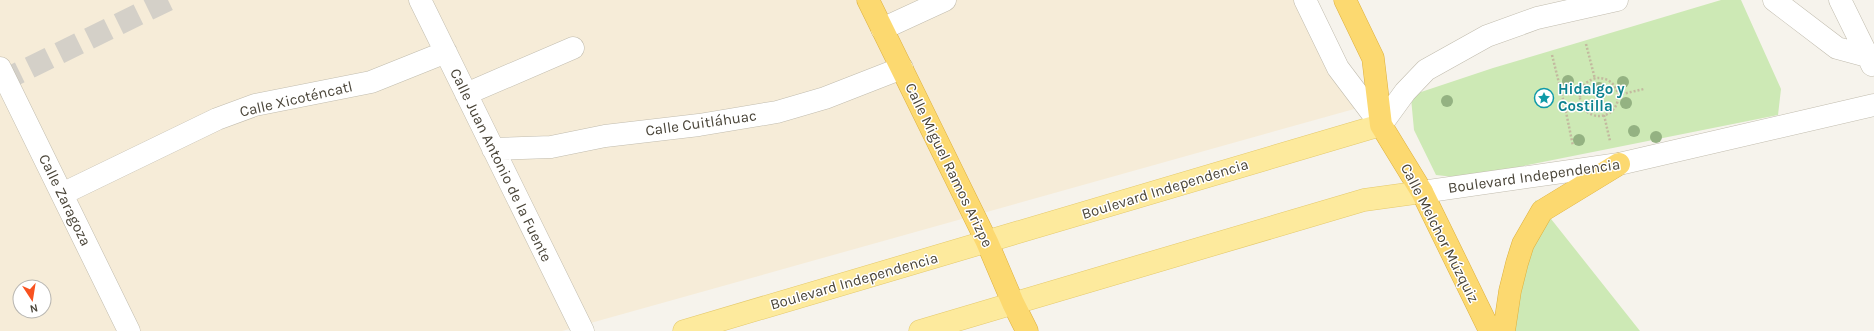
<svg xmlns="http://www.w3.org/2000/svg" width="1874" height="331" font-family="Karla,sans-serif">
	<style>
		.commercial { fill: #f6ecd8; fill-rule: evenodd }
		.green { fill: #cde9b5 }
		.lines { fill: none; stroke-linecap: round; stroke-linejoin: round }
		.minor-tunnel { stroke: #d4d0c8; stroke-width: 22; stroke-dasharray: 22 11; stroke-linecap: butt }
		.minor-casing { stroke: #c1bcae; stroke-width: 23 }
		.major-casing { stroke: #e4c96c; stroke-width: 23 }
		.highway-casing { stroke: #ddb03e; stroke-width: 23 }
		.path { stroke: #c3b99f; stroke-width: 2.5; stroke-dasharray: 2 2; stroke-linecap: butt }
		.minor { stroke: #fff; stroke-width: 22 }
		.major { stroke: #fdea9d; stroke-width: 22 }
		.highway { stroke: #fcd970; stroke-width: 22 }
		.tree { fill: #94b282 }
		.labels { text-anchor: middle; stroke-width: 3; stroke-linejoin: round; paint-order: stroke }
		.culture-label { font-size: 15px; font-weight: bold; fill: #0d838f; stroke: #fff; text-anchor: start }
		.street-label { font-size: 15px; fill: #4a4539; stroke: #fff }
	</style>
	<rect width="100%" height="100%" fill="#f6f3ec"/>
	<path class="commercial" d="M 0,0 L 1312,0 L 1365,106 L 562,331 L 0,331 ZM 20,287 L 44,287 L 44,311 L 20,311 Z"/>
	<path class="green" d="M 1721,0 L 1741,0 L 1781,89 L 1778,115 L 1463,178 L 1436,175 L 1414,130 L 1411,98 L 1415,94 L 1493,68 Z
		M 1536,200 L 1640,331 L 1495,331 L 1499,289 L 1510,247 Z"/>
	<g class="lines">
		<path class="minor-tunnel" d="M 0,82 L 168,0"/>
		<g class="minor-casing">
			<path id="minor" d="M 420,0 L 583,331
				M 1305,0 L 1338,68 L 1381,125 L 1405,92 L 1426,70 L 1487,36 L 1537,18 L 1617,0
				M 1774,0 L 1837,48 L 1874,58
				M 1840,0 L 1872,65
				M 882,29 L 945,0
				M 0,68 L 129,331
				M 466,94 L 573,48
				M 493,149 L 551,147 L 605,136 L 699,125 L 777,112 L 825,98 L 902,68
				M 1422,192 L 1619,164 L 1874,105
				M 62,194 L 217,119 L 255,105 L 371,82 L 446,52"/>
		</g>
		<g class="major-casing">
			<path id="major" d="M 684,331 L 1381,125
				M 920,331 L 1364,200 L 1422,192"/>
		</g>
		<g class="highway-casing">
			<path id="highway" d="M 868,0 L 987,242 L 1013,303 L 1027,331
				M 1345,0 L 1373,58 L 1381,125 L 1422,192 L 1490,331
				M 1504,331 L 1510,291 L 1517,263 L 1523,244 L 1542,211 L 1619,164"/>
		</g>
		<path class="path" d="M 1586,44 L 1595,79
			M 1552,55 L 1565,107 L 1581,103
			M1580 97a19 19 0 1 1 38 0a19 19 0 1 1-38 0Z
			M 1618,95 L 1644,89
			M 1565,107 L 1573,146
			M 1604,115 L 1610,141"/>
		<use href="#minor" class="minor"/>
		<use href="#major" class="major"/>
		<use href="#highway" class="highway"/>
	</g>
	<g class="tree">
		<circle cx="1568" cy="81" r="6"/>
		<circle cx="1623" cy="82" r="6"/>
		<circle cx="1599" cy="88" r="6"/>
		<circle cx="1447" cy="101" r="6"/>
		<circle cx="1626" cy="103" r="6"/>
		<circle cx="1634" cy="131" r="6"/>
		<circle cx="1656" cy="137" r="6"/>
		<circle cx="1579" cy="140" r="6"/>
	</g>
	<defs>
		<g id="sight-ring" transform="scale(1)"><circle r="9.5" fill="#fff" stroke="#0f9aa8" stroke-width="1.5"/><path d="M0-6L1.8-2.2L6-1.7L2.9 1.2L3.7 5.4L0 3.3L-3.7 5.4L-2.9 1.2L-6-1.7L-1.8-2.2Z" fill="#0f9aa8"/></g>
	</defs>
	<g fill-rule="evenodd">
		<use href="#sight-ring" x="1544" y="98"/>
	</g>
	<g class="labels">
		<g class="culture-label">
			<text x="1558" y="94">Hidalgo y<tspan x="1558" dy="17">Costilla</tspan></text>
		</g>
		<g class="street-label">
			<text transform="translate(296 99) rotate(-13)" y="5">Calle Xicoténcatl</text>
			<text transform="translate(701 123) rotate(-8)" y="5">Calle Cuitláhuac</text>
			<text transform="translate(501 165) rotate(64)" y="5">Calle Juan Antonio de la Fuente</text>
			<text transform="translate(949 165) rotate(64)" y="5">Calle Miguel Ramos Arizpe</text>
			<text transform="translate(1534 176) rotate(-8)" y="5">Boulevard Independencia</text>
			<text transform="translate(1165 189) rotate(-17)" y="5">Boulevard Independencia</text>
			<text transform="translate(65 200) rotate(64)" y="5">Calle Zaragoza</text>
			<text transform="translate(1440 233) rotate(63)" y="5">Calle Melchor Múzquiz</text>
			<text transform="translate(854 281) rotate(-16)" y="5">Boulevard Independencia</text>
		</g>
	</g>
	<g transform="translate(32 299) rotate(168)"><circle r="19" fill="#ffffff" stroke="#b7b5b0"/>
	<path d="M0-3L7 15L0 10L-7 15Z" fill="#f85220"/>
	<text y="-6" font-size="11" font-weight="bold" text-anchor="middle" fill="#4a4539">N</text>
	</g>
</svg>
